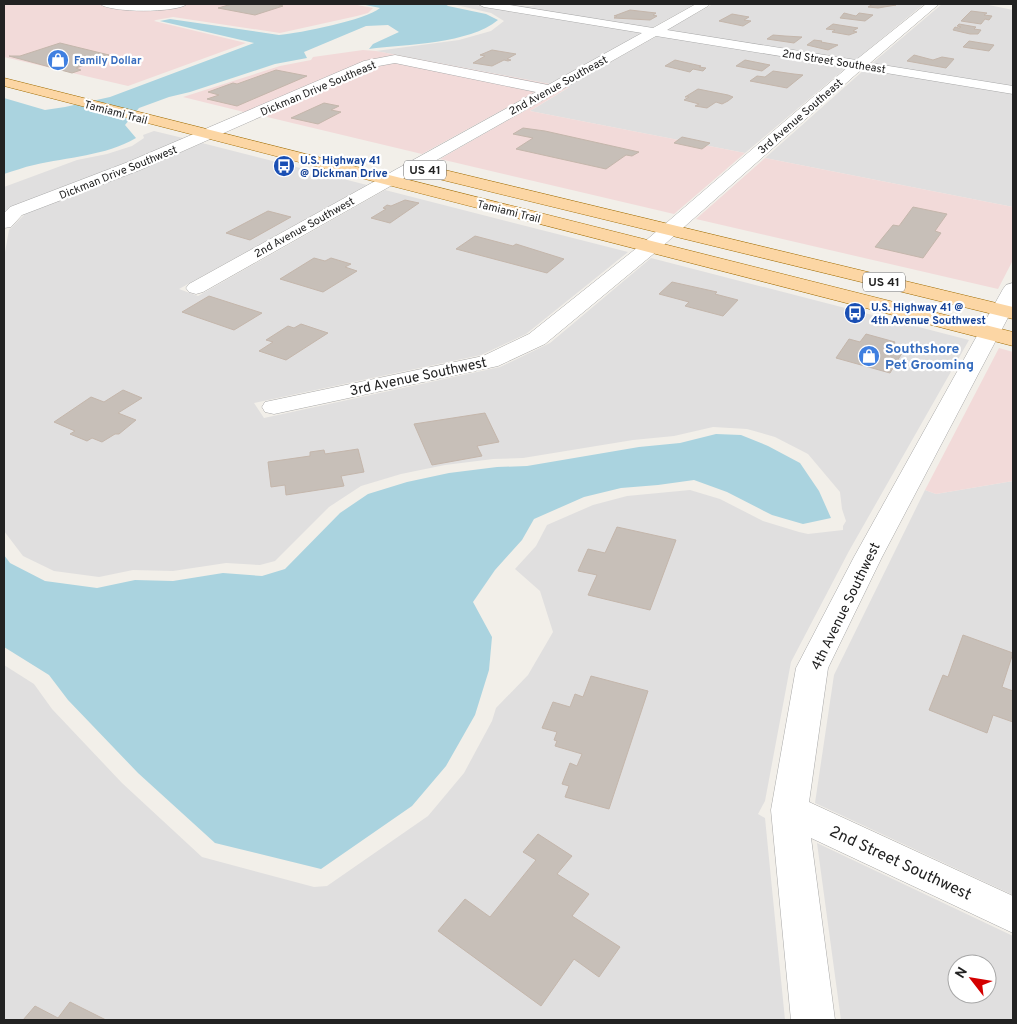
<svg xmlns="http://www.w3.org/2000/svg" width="1017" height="1024" font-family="Overpass,sans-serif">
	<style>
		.residential { fill: #e0dfdf; fill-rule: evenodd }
		.commercial { fill: #f2dad9 }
		.water { fill: #aad3df }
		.building { fill: #c7bfb8; stroke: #c4b6ab }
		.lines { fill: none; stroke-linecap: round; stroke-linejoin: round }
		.minor-casing { stroke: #a9a9a9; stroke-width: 1 }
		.major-casing { stroke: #a06b00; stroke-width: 1 }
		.minor { fill: #fff; fill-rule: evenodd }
		.major { fill: #fcd6a4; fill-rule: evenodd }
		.labels { text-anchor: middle; stroke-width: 4.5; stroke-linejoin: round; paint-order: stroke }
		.far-shop-label { font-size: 11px; font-weight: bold; fill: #366cbe; stroke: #fff; text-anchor: start }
		.far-street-label { font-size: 11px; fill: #222; stroke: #fff }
		.far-transit-label { font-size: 11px; font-weight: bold; fill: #164399; stroke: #fff; text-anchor: start }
		.shield { fill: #fff; stroke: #646464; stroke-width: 1 }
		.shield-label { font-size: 12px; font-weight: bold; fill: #222 }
		.shop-label { font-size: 14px; font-weight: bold; fill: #366cbe; stroke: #fff; text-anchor: start }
		.street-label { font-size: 14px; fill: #222; stroke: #fff }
		.near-street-label { font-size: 16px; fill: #222; stroke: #fff }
	</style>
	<rect width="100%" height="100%" fill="#f2efe9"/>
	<path class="residential" d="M 452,4 L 471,4 L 644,32 L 550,84 L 376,51 L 459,40 L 491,31 L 504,21 L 491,13 Z
		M 497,4 L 531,6 L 538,4 L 695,4 L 650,29 Z
		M 713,4 L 924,4 L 853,62 L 665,31 Z
		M 942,4 L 984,4 L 1013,10 L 1013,87 L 870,65 Z
		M 659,35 L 848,66 L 745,153 L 530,111 L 568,88 L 566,87 Z
		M 865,69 L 1013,93 L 1013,207 L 765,158 Z
		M 154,131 L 187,139 L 4,212 L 4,187 L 77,160 L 107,154 L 132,146 L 144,138 L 143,135 Z
		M 202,143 L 367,185 L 179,289 L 198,296 L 385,190 L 628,252 L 526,334 L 481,355 L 254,403 L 264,418 L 500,367 L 550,343 L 651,258 L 969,340 L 849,551 L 791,662 L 765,801 L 758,814 L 765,818 L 785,1020 L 4,1020 L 4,665 L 34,684 L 52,709 L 122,783 L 202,857 L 314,887 L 327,886 L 428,816 L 464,773 L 492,721 L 496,708 L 528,675 L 553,632 L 540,591 L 515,569 L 536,546 L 547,525 L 593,505 L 627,496 L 690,490 L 720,499 L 763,521 L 799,532 L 808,534 L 843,530 L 843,526 L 846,521 L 842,509 L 840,492 L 808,454 L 775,437 L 747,429 L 713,427 L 674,436 L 633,440 L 523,458 L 493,459 L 445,465 L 401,474 L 361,486 L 329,507 L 275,561 L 260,565 L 226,563 L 173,571 L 133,570 L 99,577 L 54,571 L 23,556 L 4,531 L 4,258 L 9,230 L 26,213 L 142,169 Z
		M 1013,481 L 1013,895 L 815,803 L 834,675 L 925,490 L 936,494 Z
		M 817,843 L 1013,936 L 1013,1020 L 841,1020 ZM 957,964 L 987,964 L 987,994 L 957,994 Z"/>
	<path class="commercial" d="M 4,4 L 94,4 L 141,11 L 192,4 L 352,4 L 373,8 L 368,13 L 357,16 L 280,33 L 173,17 L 156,20 L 154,21 L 246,43 L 128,86 L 4,57 Z
		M 363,50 L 376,51 L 550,84 L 546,86 L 390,57 L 248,113 L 183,97 L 280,66 L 311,60 L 313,57 Z
		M 395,62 L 537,91 L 422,154 L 263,116 L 375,66 Z
		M 566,87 L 569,87 L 530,111 L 745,153 L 674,214 L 440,159 Z
		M 765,158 L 1013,207 L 1013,260 L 998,289 L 696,219 Z
		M 999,348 L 1013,352 L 1013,481 L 936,494 L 925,490 Z"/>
	<path class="water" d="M 361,4 L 445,4 L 448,6 L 486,14 L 498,20 C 469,44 407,44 369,49 L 373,44 L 399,32 L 388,25 L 366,26 L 304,52 L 307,58 L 275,64 L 190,92 L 169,97 L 139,108 L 125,125 L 136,138 C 105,156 68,157 34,165 C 24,167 14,171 4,174 L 4,98 L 45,110 L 65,107 L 110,97 L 254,43 L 160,21 L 170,19 L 279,35 C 300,33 366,20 380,8 Z
		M 716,434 L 741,435 L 768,446 L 800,463 L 819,491 L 831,518 L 803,524 L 772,515 L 727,492 L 694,480 L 658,485 L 621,488 L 584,497 L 534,519 L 522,540 L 495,570 L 473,602 L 492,637 L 489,670 L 475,715 L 446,766 L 412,806 L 321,869 L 215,843 L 138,773 L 68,700 L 49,675 L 4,647 L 4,555 L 10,563 L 45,581 L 97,588 L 135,580 L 173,581 L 223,573 L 262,576 L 285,569 L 340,513 L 368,494 L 407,482 L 449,473 L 497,467 L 527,466 L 639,447 L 680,443 Z"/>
	<path class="building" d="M 232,4 L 281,4 L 279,5 L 283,6 L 255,15 L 218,8 Z
		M 873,4 L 892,4 L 896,5 L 878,8 L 868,7 Z
		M 630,10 L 656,13 L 653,15 L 657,16 L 650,20 L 614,18 L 617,16 L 614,16 Z
		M 971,11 L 987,13 L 984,15 L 992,16 L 989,20 L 985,19 L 981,24 L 961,21 Z
		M 844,13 L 856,16 L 859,13 L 873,15 L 865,21 L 840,18 Z
		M 732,14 L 749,17 L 744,20 L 751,21 L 743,26 L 719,21 Z
		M 833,24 L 858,28 L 853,31 L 857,32 L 849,35 L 832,32 L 835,30 L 826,29 Z
		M 959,24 L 976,27 L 974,29 L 981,30 L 978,34 L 970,34 L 953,30 L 955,27 L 959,28 L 961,27 L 957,26 Z
		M 773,35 L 785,36 L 802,37 L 794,43 L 767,39 Z
		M 814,40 L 822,41 L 821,42 L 838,45 L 828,50 L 807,45 Z
		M 969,41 L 994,45 L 989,51 L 963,47 Z
		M 60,43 L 109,55 L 83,63 L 88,64 L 76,68 L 81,70 L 72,73 L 9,56 L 20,56 Z
		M 492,50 L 516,54 L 507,59 L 511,60 L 508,61 L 504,60 L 492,66 L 473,63 L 485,56 L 480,55 Z
		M 914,55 L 933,60 L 942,57 L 954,59 L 946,68 L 907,61 Z
		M 675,60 L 701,66 L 699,67 L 706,68 L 703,71 L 693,69 L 690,72 L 665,66 Z
		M 745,60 L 770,65 L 762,71 L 736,66 Z
		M 276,70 L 307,76 L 237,106 L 207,99 L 219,95 L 208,92 L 233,83 L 237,84 Z
		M 773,71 L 794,74 L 803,75 L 787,88 L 750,81 L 757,76 L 765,77 Z
		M 698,89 L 728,95 L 733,97 L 728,101 L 722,104 L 716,102 L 707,108 L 695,106 L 699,104 L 684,100 L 689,97 L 685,97 Z
		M 324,103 L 339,106 L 331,110 L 341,112 L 318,124 L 291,118 Z
		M 523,128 L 545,131 L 639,152 L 632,156 L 626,155 L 606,169 L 516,149 L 533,138 L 513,134 Z
		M 682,137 L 710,143 L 702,149 L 674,143 Z
		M 405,200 L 419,203 L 390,223 L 371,218 L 386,209 L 383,208 L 387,205 L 391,206 Z
		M 913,207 L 947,214 L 935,231 L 941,233 L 923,258 L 875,247 L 893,225 L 899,226 Z
		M 268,211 L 291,217 L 250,240 L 226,233 Z
		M 475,236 L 513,246 L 516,244 L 564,259 L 547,273 L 456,249 Z
		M 314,258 L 325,261 L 331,258 L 351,264 L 345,267 L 357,271 L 323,292 L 280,279 Z
		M 672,282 L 717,292 L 715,294 L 738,300 L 723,316 L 685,306 L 689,302 L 659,294 Z
		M 209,296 L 262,313 L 234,330 L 182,312 Z
		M 301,324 L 328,333 L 286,360 L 259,351 L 273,342 L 266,340 L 288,326 L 294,328 Z
		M 866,334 L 895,342 L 890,350 L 902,353 L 890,373 L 836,358 L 849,339 L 860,342 Z
		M 123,390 L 142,398 L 118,413 L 136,420 L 119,434 L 115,434 L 102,442 L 92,438 L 87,441 L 70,434 L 75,431 L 54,422 L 91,397 L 104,402 Z
		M 485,413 L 499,442 L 477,446 L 482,456 L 432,465 L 414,424 Z
		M 358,449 L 364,472 L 341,476 L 344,486 L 286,495 L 285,485 L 271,487 L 268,462 L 310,456 L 310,452 L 324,450 L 325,454 Z
		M 617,527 L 676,540 L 650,610 L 588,595 L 597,575 L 578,571 L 588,549 L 605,553 Z
		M 963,635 L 1013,653 L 1002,687 L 1013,691 L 1013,722 L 993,715 L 987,733 L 929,710 L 943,675 L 948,677 Z
		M 591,676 L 648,691 L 609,809 L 565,797 L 569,786 L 562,784 L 570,763 L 577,766 L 582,754 L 555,746 L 557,741 L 554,740 L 557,732 L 542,728 L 553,702 L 570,707 L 575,694 L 583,697 Z
		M 538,834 L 572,856 L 557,874 L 589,894 L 572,916 L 620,947 L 599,977 L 574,959 L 541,1006 L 438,931 L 465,899 L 490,917 L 536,860 L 523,852 Z
		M 70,1002 L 106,1020 L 23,1020 L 35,1006 L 58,1018 Z"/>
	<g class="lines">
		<g class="minor-casing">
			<path id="minor" d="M 100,4 L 187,4 C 177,13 110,13 100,4 Z
				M 478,4 L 504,4 L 653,28 L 696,4 L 710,4 L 708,6 L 667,30 L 856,60 L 926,4 L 939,4 L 870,63 L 1013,86 L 1013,94 L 862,69 L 657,251 L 545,344 L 498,366 L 274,414 L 265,412 L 262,407 L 265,402 L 483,356 L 529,334 L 643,243 L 848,67 L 656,36 L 203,292 L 196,294 L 189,292 L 186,288 L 189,284 L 536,92 L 395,63 L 373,67 L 140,170 L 22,215 L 11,227 L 4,228 L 4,213 L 10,207 L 128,162 L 364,61 L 395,55 L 548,85 L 642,33 L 484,7 Z
				M 1013,283 L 1013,308 L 882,557 L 828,668 L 809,802 L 1013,896 L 1013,933 L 811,838 L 835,1020 L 791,1020 L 771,810 L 796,668 L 854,557 L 1003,289 L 1006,285 Z"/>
		</g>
		<g class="major-casing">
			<path id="major" d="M 4,78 L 1013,332 L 1013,346 L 4,86 Z
				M 420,164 L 1013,307 L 1013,319 L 414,173 L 412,169 L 414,165 Z"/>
		</g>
		<use href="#minor" class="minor"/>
		<use href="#major" class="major"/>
	</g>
	<defs>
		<g id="shop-disc" transform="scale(1.125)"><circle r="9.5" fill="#3f7fe0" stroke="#fff"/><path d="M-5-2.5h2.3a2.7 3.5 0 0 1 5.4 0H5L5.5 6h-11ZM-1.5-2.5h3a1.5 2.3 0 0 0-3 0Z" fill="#fff"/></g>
		<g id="bus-disc" transform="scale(1.125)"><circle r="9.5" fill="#1a4fb4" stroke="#fff"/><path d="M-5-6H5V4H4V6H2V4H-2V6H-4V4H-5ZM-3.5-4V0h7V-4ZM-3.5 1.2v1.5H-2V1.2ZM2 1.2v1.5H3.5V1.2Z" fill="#fff"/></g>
	</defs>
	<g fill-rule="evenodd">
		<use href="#shop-disc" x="58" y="60"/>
		<use href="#bus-disc" x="284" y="166"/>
		<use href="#bus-disc" x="855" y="313"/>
		<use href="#shop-disc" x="869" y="356"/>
	</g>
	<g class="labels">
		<g class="far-shop-label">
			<text x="74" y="64">Family Dollar</text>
		</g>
		<g class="far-street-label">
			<text transform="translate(834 61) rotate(9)" y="4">2nd Street Southeast</text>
			<text transform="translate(558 85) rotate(-29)" y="4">2nd Avenue Southeast</text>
			<text transform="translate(318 88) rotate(-23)" y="4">Dickman Drive Southeast</text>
			<text transform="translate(116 112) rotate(15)" y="4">Tamiami Trail</text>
			<text transform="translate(800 116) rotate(-41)" y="4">3rd Avenue Southeast</text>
			<text transform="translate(118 172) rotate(-22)" y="4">Dickman Drive Southwest</text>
			<text transform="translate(509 211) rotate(14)" y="4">Tamiami Trail</text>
			<text transform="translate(304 227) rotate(-29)" y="4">2nd Avenue Southwest</text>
		</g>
		<g class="far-transit-label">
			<text x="300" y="164">U.S. Highway 41<tspan x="300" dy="13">@ Dickman Drive</tspan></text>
			<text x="871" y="311">U.S. Highway 41 @<tspan x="871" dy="13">4th Avenue Southwest</tspan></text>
		</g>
		<g class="shield">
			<rect x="404" y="160.5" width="42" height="19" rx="4"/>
			<rect x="863" y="272.5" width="42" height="19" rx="4"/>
		</g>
		<g class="shield-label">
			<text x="425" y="174">US 41</text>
			<text x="884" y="286">US 41</text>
		</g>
		<g class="shop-label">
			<text x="885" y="353">Southshore<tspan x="885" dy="16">Pet Grooming</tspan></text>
		</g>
		<g class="street-label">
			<text transform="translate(418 376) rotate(-12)" y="5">3rd Avenue Southwest</text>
			<text transform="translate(845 606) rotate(-64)" y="5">4th Avenue Southwest</text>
		</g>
		<g class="near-street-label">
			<text transform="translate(901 862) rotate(25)" y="6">2nd Street Southwest</text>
		</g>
	</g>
	<rect width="1017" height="1024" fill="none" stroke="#222222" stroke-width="10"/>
	<g transform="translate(972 979) rotate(301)"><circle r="24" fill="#ffffff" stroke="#a7a7a7"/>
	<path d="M0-4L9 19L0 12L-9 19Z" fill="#d40000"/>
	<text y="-8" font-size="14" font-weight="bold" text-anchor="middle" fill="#222222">N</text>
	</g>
</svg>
